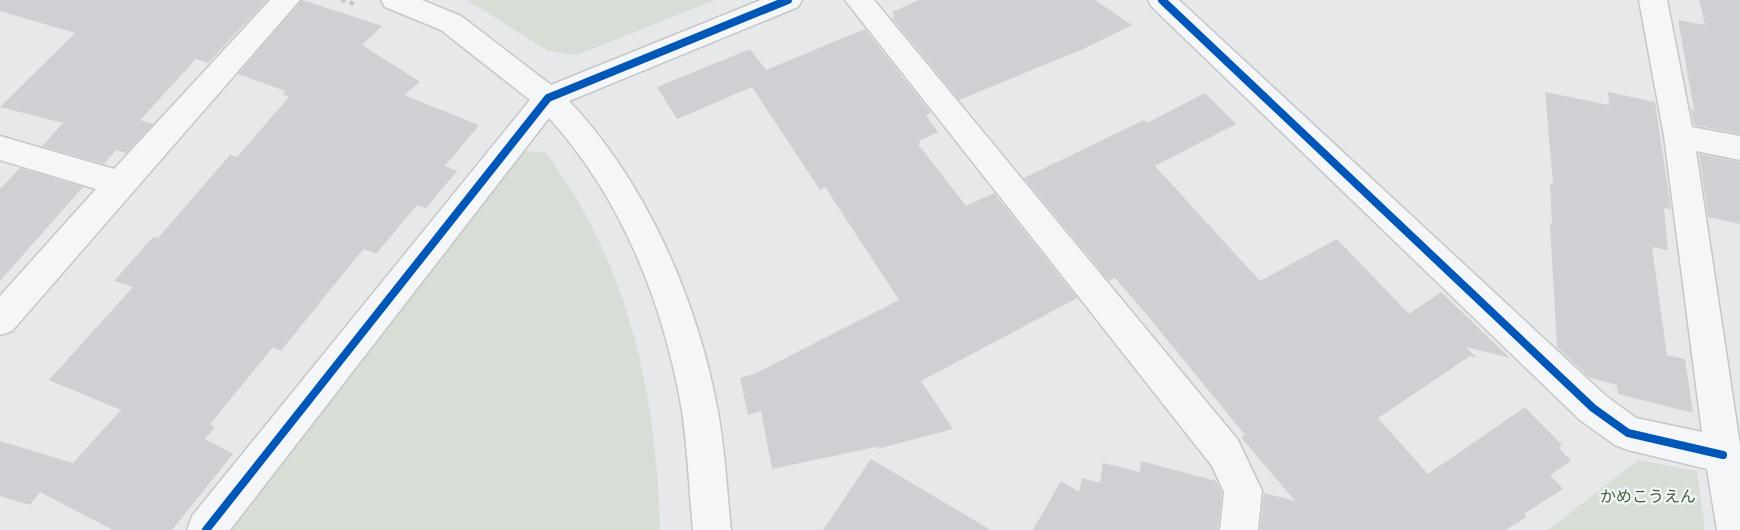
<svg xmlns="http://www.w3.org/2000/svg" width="1740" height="530" font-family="Manrope,'Noto Sans JP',sans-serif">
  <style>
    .green { fill: #d6ded6 }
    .building { fill: #ced0d3 }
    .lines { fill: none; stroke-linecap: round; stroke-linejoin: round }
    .minor-casing { stroke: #c4c6c8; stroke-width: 3 }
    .path { stroke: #c5c6ca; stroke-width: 4; stroke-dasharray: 4.5 4.5; stroke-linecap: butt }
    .minor { fill: #f5f6f7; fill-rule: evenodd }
    .cycleway-casing { stroke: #f4f6f9; stroke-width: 11 }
    .cycleway { stroke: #0057b8; stroke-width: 8 }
    .labels { text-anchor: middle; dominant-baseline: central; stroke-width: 4.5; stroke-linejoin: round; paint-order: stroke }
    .park-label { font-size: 16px; fill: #3f6138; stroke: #f4f6f9 }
  </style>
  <rect width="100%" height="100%" fill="#e6e8ea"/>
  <!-- green -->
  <path class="green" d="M 467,0 L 715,0 L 577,55 L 548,51 Z
    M 524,151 L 545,152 C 628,261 657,395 660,530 L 231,530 Z
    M 1638,460 L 1697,471 L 1705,530 L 1548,530 Z"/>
  <!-- building -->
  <path class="building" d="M 0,0 L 267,0 L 208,63 L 196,59 L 140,120 L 153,124 L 126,153 L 116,150 L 104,164 L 42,146 L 63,123 L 0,107 L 75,33 L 0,11 Z
    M 302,0 L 382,26 L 362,45 L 420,82 L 404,95 L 479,125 L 445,166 L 457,171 L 426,208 L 417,205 L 376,254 L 364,249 L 359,254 L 281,351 L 273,347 L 210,424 L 215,427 L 205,439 L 233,454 L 172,530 L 113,530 L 40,492 L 30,505 L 0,496 L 0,441 L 73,463 L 121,410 L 49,380 L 133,287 L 114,281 L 153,237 L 158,238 L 230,155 L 237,157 L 289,97 L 282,94 L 285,91 L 238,74 Z
    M 919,0 L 1095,0 L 1132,25 L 1083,49 L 959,100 L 892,18 L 895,16 L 892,12 Z
    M 1699,0 L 1740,0 L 1740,134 L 1694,125 L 1691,109 L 1694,110 L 1678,20 L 1705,25 Z
    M 865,29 L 931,113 L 926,115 L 938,132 L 919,141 L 921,143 L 918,144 L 966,206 L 994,193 L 1077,298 L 921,381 L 953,429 L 877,449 L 880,446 L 772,469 L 761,411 L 748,415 L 740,378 L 754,374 L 899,300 L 825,187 L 820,190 L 752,87 L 677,119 L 657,87 L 750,49 L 766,70 Z
    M 1545,92 L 1609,105 L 1608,92 L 1655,102 L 1671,209 L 1664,208 L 1668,250 L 1652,247 L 1667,355 L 1685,359 L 1693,413 L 1618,394 L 1617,385 L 1590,378 L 1557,347 L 1550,224 L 1552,224 L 1550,184 L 1553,184 Z
    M 1205,93 L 1236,124 L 1155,166 L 1260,281 L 1337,239 L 1409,314 L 1441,292 L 1510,358 L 1466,347 L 1477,358 L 1470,356 L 1378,418 L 1428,474 L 1525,407 L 1562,445 L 1559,448 L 1571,461 L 1550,475 L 1563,489 L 1524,514 L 1527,517 L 1505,530 L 1260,530 L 1264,493 L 1295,501 L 1241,437 L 1245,435 L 1147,315 L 1115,278 L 1109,281 L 1024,178 L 1144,120 L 1147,123 Z
    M 1699,154 L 1740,162 L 1740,224 L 1708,217 Z
    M 20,168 L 83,187 L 0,281 L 0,189 Z
    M 871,459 L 991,530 L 823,530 Z
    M 1141,461 L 1216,481 L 1222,492 L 1218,530 L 1033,530 L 1061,481 L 1079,492 L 1082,478 L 1100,483 L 1103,463 L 1140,472 Z"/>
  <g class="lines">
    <defs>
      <path id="minor" d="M 270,0 L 300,0 L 12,331 L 0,335 L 0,296 L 96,189 L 0,160 L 0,136 L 114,169 Z
        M 381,0 L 422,0 L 461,16 L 551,85 L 761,0 L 802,0 L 798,7 L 569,101 C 647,183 698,302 718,412 C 725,450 727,491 731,530 L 693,530 C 689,491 688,450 682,411 C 664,305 622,198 549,118 L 230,530 L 187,530 L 192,516 L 530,100 L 441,30 L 385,7 Z
        M 845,0 L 874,0 L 1238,440 L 1262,491 L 1258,530 L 1220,530 L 1224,492 L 1212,466 Z
        M 1148,0 L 1179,0 L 1606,396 L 1636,418 L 1702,432 L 1664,136 L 1639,0 L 1667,0 L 1692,127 L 1740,136 L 1740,160 L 1696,151 L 1740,445 L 1740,530 L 1717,530 L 1707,469 L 1628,450 L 1615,445 L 1580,420 L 1152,7 Z"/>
    </defs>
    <!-- minor casing -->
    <use href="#minor" class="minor-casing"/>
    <!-- path -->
    <path class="path" d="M 341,0 L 358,5"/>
    <!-- minor -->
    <use href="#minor" class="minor"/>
    <defs>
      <path id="cycleway" d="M 1162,0 L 1593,408 L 1628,433 L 1723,455
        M 206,530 L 548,98 L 788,0"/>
    </defs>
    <!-- cycleway casing -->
    <use href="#cycleway" class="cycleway-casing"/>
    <!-- cycleway -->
    <use href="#cycleway" class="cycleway"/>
  </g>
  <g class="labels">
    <!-- park labels -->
    <g class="park-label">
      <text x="1648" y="496">かめこうえん</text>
    </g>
  </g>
</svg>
